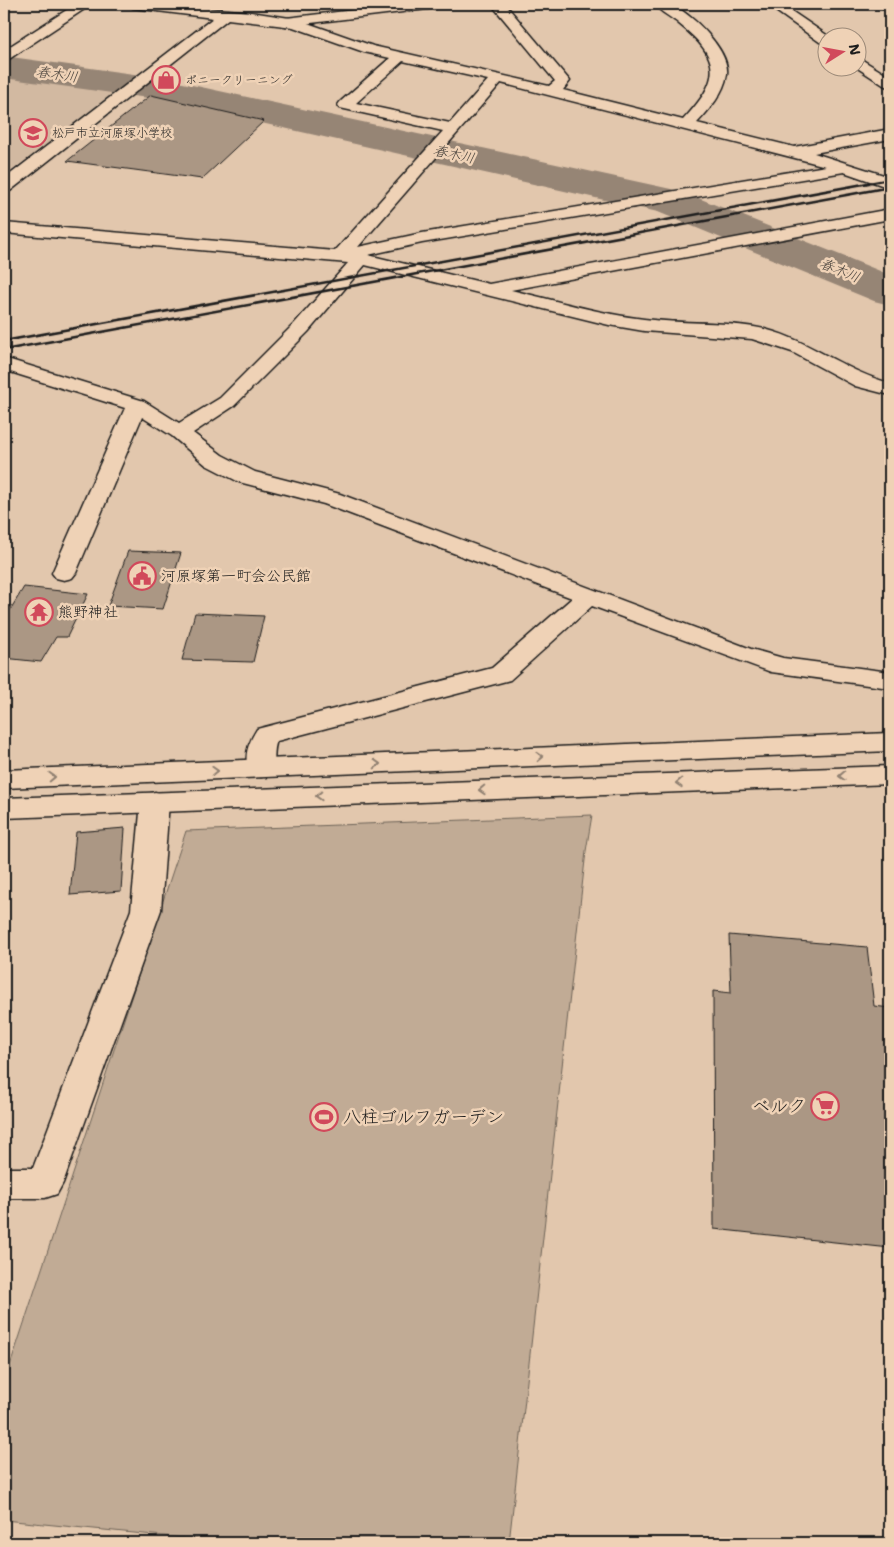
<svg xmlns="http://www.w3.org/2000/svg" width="894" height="1547" font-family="'Shantell Sans','Klee One',sans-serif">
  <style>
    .built { fill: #d2b9a1 }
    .green { fill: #c1ab95; stroke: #6e6458 }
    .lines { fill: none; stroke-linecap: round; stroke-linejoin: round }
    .river { fill: #968575; fill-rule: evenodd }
    .building { fill: #ab9784; stroke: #1c1c1c }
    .street-casing { stroke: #1c1c1c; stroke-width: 3 }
    .secondary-casing { stroke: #1c1c1c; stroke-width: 3 }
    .street { fill: #efd2b6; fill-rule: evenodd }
    .secondary { fill: #efd2b6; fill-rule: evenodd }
    .rail-far1 { stroke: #1c1c1c; stroke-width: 2 }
    .rail { stroke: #1c1c1c; stroke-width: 2.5 }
    .oneway { stroke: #908071 }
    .labels { text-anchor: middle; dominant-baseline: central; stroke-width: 5; stroke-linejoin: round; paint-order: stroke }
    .far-poi-label { font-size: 12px; fill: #1c1c1c; stroke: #efd2b6; text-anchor: start }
    .far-water-label { font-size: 14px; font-style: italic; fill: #47413b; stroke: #efd2b6 }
    .poi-label { font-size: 15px; fill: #1c1c1c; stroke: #efd2b6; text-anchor: start }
    .near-poi-label { font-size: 18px; fill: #1c1c1c; stroke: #efd2b6; text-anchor: end }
  </style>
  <rect width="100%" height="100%" fill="#e2c7ad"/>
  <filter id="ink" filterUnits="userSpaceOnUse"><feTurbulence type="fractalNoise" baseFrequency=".02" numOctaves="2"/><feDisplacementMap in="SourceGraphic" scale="10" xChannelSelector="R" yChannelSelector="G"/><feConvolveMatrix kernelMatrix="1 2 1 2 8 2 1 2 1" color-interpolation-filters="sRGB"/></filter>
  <g filter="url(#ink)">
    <!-- built -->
    <path class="built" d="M 4,73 L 120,90 L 4,176 Z"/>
    <!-- green -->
    <path class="green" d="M 592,815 L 586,851 L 509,1543 L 234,1543 L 4,1520 L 4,1384 L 186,831 Z"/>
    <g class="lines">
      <!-- river -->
      <path class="river" d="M 4,56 L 155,77 L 671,189 L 686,193 L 890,275 L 890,305 L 874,301 L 658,212 L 155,99 L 4,78 Z"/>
    </g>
    <!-- building -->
    <path class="building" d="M 151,95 L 264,121 L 202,179 L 67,161 Z
      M 128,551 L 181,553 L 163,609 L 108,606 Z
      M 24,587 L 88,594 L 67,637 L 56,637 L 41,662 L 4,658 L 4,620 Z
      M 195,613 L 264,616 L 253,662 L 182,660 Z
      M 125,828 L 121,891 L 70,895 L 76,832 Z
      M 729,935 L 867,947 L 874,1006 L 890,1008 L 890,1248 L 714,1229 L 713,991 L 731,993 Z"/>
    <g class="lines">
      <defs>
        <path id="street" d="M 76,4 L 92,4 L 9,59 L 4,60 L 4,50 Z
          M 127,4 L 160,4 L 251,12 L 296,19 L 373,46 L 549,86 L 555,81 L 491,4 L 505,4 L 570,81 L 563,90 L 683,120 C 721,79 723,59 678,23 C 671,17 660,12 654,4 C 659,4 666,3 670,4 C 690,12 730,50 727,74 C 724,93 710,109 697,123 L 794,147 L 890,129 L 890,139 L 814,153 L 890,177 L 890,188 L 844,172 L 422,243 L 368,255 L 489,284 L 890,209 L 890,219 L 511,290 C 555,300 599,314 644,319 C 681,324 718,321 754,327 C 804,335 842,371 890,383 L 890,395 L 855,386 L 792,352 L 752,339 L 644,331 L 609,325 L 365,265 L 308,332 L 234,406 L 193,433 L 222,455 L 255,472 L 340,494 L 751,649 L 783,658 L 890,672 L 890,688 L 771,672 L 592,606 L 510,680 L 277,741 C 272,752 277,764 271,774 L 261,777 L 251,774 C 242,759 248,743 257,729 L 492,668 L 572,598 L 324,504 L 239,482 L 206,465 L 172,436 L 142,417 L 76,573 L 72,578 L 64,580 L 56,578 L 52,573 L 125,408 L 4,370 L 4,358 L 144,401 L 179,423 L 220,398 L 294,324 L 348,263 L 4,233 L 4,223 L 335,251 L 443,131 L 340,108 L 338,105 L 340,102 L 390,58 L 364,52 L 293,27 L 228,19 L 10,191 L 4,192 L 4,179 L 213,18 L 133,8 ZM 403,61 L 488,80 L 450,123 L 356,103 ZM 501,83 L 826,166 L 422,233 L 358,247 Z
          M 766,4 L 781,4 L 831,38 L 826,38 L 826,44 L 821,43 Z
          M 876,4 L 890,4 L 890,12 Z
          M 856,56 L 890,77 L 890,87 L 885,86 L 856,67 Z
          M 155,792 L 165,795 L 169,802 L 161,910 L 63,1183 L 57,1194 L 45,1198 L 4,1198 L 4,1168 L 33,1168 L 131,910 L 141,802 L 145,795 Z"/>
        <path id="secondary" d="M 405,4 L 443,4 L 436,8 L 286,26 L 279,22 L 286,18 Z
          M 890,733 L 890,751 L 4,788 L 4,770 Z
          M 890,766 L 890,784 L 4,818 L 4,798 Z"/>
      </defs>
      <!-- street casing -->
      <use href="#street" class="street-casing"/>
      <!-- secondary casing -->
      <use href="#secondary" class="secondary-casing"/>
      <!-- street -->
      <use href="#street" class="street"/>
      <!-- secondary -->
      <use href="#secondary" class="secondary"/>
      <!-- rail-far1 -->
      <path class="rail-far1" d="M 862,184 L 890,179"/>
      <!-- rail -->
      <path class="rail" d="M 4,341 L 869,183
        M 4,350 L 890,187"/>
    </g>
    <!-- one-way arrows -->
    <defs><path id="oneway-chevron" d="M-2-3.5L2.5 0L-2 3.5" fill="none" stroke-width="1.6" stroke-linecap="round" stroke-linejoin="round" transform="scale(1.25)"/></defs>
    <g class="oneway">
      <use href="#oneway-chevron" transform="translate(540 757) rotate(-2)"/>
      <use href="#oneway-chevron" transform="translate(377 764) rotate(-2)"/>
      <use href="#oneway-chevron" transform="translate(215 771) rotate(-2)"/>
      <use href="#oneway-chevron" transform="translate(842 776) rotate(178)"/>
      <use href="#oneway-chevron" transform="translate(52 777) rotate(-2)"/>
      <use href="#oneway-chevron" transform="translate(679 783) rotate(178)"/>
      <use href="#oneway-chevron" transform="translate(482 790) rotate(178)"/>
      <use href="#oneway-chevron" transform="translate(319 796) rotate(178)"/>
    </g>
  </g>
  <!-- icons -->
  <defs>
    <symbol id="shop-ring" viewBox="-11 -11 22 22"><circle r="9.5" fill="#efd2b6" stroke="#d1495b" stroke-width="1.5"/><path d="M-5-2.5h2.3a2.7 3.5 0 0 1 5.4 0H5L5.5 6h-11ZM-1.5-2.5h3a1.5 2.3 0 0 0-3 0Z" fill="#d1495b"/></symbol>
    <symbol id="school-ring" viewBox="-11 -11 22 22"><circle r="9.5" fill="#efd2b6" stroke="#d1495b" stroke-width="1.5"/><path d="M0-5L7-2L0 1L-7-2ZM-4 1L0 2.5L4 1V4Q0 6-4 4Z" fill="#d1495b"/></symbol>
    <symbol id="civic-ring" viewBox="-11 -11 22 22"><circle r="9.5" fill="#efd2b6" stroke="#d1495b" stroke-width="1.5"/><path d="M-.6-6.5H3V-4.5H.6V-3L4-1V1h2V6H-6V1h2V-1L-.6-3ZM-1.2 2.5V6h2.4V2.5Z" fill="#d1495b"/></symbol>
    <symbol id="temple-ring" viewBox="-11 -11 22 22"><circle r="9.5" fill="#efd2b6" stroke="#d1495b" stroke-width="1.5"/><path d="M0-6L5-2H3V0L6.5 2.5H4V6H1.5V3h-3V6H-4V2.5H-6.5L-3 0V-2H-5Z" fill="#d1495b"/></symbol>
    <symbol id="supermarket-ring" viewBox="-11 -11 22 22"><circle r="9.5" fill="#efd2b6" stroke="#d1495b" stroke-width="1.5"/><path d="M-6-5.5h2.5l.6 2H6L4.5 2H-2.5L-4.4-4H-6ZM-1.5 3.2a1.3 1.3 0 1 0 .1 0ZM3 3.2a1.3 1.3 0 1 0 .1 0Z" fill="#d1495b"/></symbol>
    <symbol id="stadium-ring" viewBox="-11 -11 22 22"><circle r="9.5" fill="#efd2b6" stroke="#d1495b" stroke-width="1.5"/><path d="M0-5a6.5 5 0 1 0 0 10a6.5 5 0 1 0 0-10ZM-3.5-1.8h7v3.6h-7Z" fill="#d1495b"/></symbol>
  </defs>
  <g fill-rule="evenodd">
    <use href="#shop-ring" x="150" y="64" width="32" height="32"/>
    <use href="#school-ring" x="17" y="117" width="32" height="32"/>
    <use href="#civic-ring" x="126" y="560" width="32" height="32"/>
    <use href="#temple-ring" x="23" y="596" width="32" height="32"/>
    <use href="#supermarket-ring" x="809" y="1090" width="32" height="32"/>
    <use href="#stadium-ring" x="308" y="1101" width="32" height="32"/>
  </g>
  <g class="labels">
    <!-- far-poi labels -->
    <g class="far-poi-label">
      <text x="185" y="80">ポニークリーニング</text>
      <text x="52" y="133">松戸市立河原塚小学校</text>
    </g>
    <!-- far-water labels -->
    <g class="far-water-label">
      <text transform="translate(57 74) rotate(8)">春木川</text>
      <text transform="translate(454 154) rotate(12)">春木川</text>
      <text transform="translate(840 270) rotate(22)">春木川</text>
    </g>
    <!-- poi labels -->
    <g class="poi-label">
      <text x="161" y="576">河原塚第一町会公民館</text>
      <text x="58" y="612">熊野神社</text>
    </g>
    <!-- near-poi labels -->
    <g class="near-poi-label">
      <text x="806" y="1106">ベルク</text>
      <text x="343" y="1117" text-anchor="start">八柱ゴルフガーデン</text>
    </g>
  </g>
  <!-- margin -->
  <rect width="894" height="1547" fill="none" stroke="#efd2b6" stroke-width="20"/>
  <rect x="10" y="10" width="874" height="1527" fill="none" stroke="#1c1c1c" stroke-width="2" filter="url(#ink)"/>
  <!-- north arrow -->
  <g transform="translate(842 52) rotate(79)"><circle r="24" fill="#efd2b6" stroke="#9b8978"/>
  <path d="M0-4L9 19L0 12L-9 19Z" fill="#d1495b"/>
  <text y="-8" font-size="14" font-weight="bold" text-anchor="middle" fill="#1c1c1c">N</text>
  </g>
</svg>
